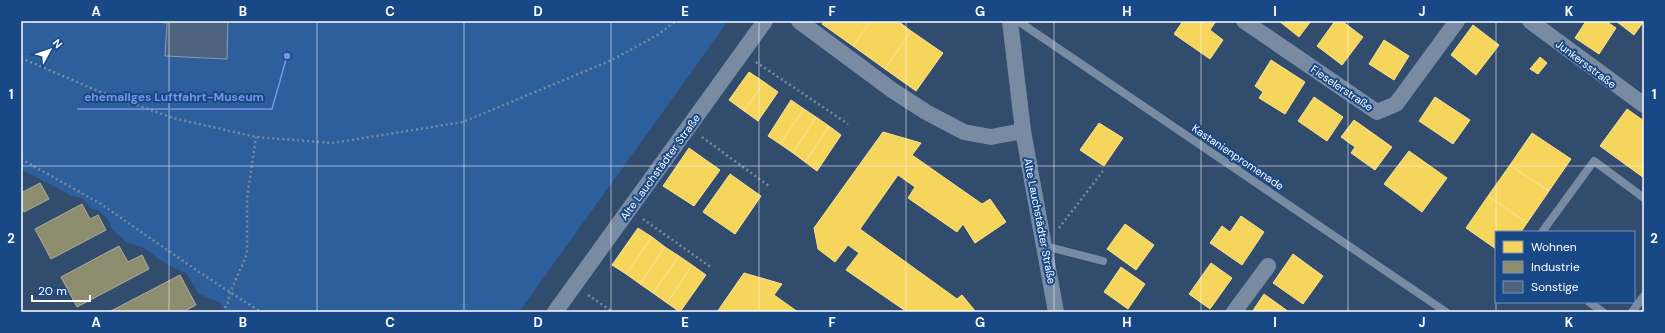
<svg xmlns="http://www.w3.org/2000/svg" width="1665" height="333" font-family="'DM Sans',sans-serif">
  <style>
    .green { fill: #2d5f9d }
    .homes { fill: #f6d55c; stroke: #f9e28d }
    .industry { fill: #8c8c6e; stroke: #aeae9a }
    .building { fill: #4e637e; stroke: #8c9cb1 }
    .lines { fill: none; stroke-linecap: round; stroke-linejoin: round }
    .path { stroke: #788ba3; stroke-width: 2.5; stroke-dasharray: 2 3; stroke-linecap: butt }
    .service { stroke: #788ba3; stroke-width: 8 }
    .minor { stroke: #788ba3; stroke-width: 16 }
    .grid { fill: none; stroke: #fff; stroke-width: 1; stroke-opacity: 0.55 }
    .labels { text-anchor: middle; dominant-baseline: central; stroke-width: 4; stroke-linejoin: round; paint-order: stroke }
    .street-label { font-size: 11px; fill: #fff; stroke: #194886 }
    .leader { fill: none; stroke: #7795e8; stroke-width: 1.5 }
    .callout-dot { fill: #7795e8; stroke: #194886; stroke-width: 1.5 }
    .callout-label { font-size: 12px; text-anchor: middle; font-weight: bold; fill: #7795e8; stroke: #194886; stroke-width: 4; stroke-linejoin: round; paint-order: stroke }
    .neatline { fill: none; stroke: #fff; stroke-width: 1.5 }
    .grid-label { font-size: 13px; text-anchor: middle; font-weight: bold; fill: #fff }
  </style>
  <rect width="100%" height="100%" fill="#324c6e"/>
  <!-- green -->
  <path class="green" d="M 21,21 L 728,21 L 519,312 L 225,312 L 220,303 L 199,294 L 186,273 L 168,265 L 142,247 L 127,243 L 112,229 L 107,218 L 98,210 L 92,209 L 83,199 L 70,195 L 21,169 Z"/>
  <!-- homes -->
  <path class="homes" d="M 824,21 L 871,21 L 853,46 L 822,24 Z
    M 871,21 L 898,21 L 911,31 L 885,69 L 853,46 Z
    M 1183,21 L 1216,21 L 1210,30 L 1223,40 L 1210,59 L 1174,34 Z
    M 1279,21 L 1311,21 L 1299,37 Z
    M 1335,21 L 1342,21 L 1363,37 L 1342,65 L 1317,46 Z
    M 1586,21 L 1606,21 L 1616,28 L 1599,54 L 1575,38 Z
    M 1616,21 L 1644,21 L 1634,35 Z
    M 1473,25 L 1499,45 L 1476,75 L 1451,55 Z
    M 911,31 L 943,53 L 916,91 L 885,69 Z
    M 1384,40 L 1409,56 L 1394,80 L 1369,64 Z
    M 1540,57 L 1547,63 L 1538,74 L 1530,69 Z
    M 1271,60 L 1305,82 L 1285,114 L 1259,98 L 1263,92 L 1255,86 Z
    M 749,72 L 764,82 L 744,111 L 729,100 Z
    M 764,82 L 778,92 L 758,121 L 744,111 Z
    M 1314,97 L 1343,117 L 1327,141 L 1298,121 Z
    M 1435,97 L 1470,120 L 1453,144 L 1419,121 Z
    M 791,100 L 804,109 L 780,144 L 768,136 Z
    M 804,109 L 816,117 L 793,153 L 780,144 Z
    M 1627,109 L 1644,121 L 1644,178 L 1600,146 Z
    M 816,117 L 829,126 L 805,162 L 793,153 Z
    M 1354,120 L 1392,147 L 1375,170 L 1351,153 L 1355,147 L 1341,137 Z
    M 1099,123 L 1123,138 L 1104,166 L 1080,150 Z
    M 829,126 L 841,135 L 817,171 L 805,162 Z
    M 883,132 L 921,143 L 912,155 L 982,204 L 990,199 L 1006,222 L 975,243 L 963,224 L 957,232 L 908,198 L 915,187 L 898,175 L 860,229 L 957,299 L 962,295 L 976,312 L 907,312 L 846,270 L 859,253 L 848,245 L 835,262 L 818,249 L 814,228 Z
    M 1532,133 L 1571,159 L 1549,191 L 1510,165 Z
    M 689,148 L 720,170 L 694,206 L 663,186 Z
    M 1409,151 L 1447,178 L 1422,212 L 1384,184 Z
    M 1510,165 L 1549,191 L 1527,223 L 1488,196 Z
    M 730,174 L 761,196 L 735,234 L 703,212 Z
    M 1488,196 L 1527,223 L 1521,232 L 1496,232 L 1496,249 L 1466,228 Z
    M 1241,216 L 1264,232 L 1242,265 L 1210,243 L 1222,226 L 1230,232 Z
    M 1125,224 L 1154,245 L 1136,270 L 1107,249 Z
    M 638,228 L 652,237 L 626,274 L 612,265 Z
    M 652,237 L 665,247 L 640,284 L 626,274 Z
    M 665,247 L 679,256 L 653,293 L 640,284 Z
    M 1293,254 L 1323,276 L 1303,304 L 1273,283 Z
    M 679,256 L 692,265 L 667,303 L 653,293 Z
    M 1211,263 L 1232,278 L 1210,309 L 1189,294 Z
    M 692,265 L 706,275 L 680,312 L 667,303 Z
    M 1121,267 L 1145,284 L 1128,309 L 1104,292 Z
    M 744,273 L 782,284 L 774,295 L 798,312 L 717,312 Z
    M 1264,294 L 1289,312 L 1252,312 Z"/>
  <!-- industry -->
  <path class="industry" d="M 40,183 L 49,199 L 24,212 L 21,205 L 21,193 Z
    M 82,204 L 90,219 L 98,215 L 106,230 L 51,259 L 35,229 Z
    M 119,246 L 128,262 L 142,255 L 149,269 L 77,307 L 61,277 Z
    M 180,275 L 196,305 L 183,312 L 109,312 Z"/>
  <!-- building -->
  <path class="building" d="M 158,21 L 228,21 L 227,59 L 165,56 L 167,23 L 158,22 Z"/>
  <g class="lines">
    <!-- path -->
    <path class="path" d="M 21,58 L 98,91 L 173,118 L 256,137 L 333,143 L 463,122 L 612,60 L 659,34 L 676,21
      M 756,62 L 848,124
      M 702,137 L 769,186
      M 21,159 L 101,204 L 199,272 L 261,312
      M 643,219 L 712,268
      M 1059,228 L 1103,171
      M 588,295 L 613,312
      M 222,312 L 227,305 L 230,293 L 247,254 L 247,198 L 256,137"/>
    <!-- service -->
    <path class="service" d="M 1018,21 L 1446,312
      M 1542,232 L 1594,161 L 1644,198
      M 1045,246 L 1103,261
      M 1589,302 L 1603,312
      M 1632,312 L 1644,296"/>
    <!-- minor -->
    <path class="minor" d="M 799,21 L 892,90 L 926,112 L 964,132 L 991,137 L 1023,131
      M 1010,21 L 1023,131 L 1056,312
      M 1244,21 L 1377,112 L 1396,104 L 1457,21
      M 1530,21 L 1644,105
      M 555,312 L 765,21
      M 1234,312 L 1268,266"/>
  </g>
  <!-- grid -->
  <path class="grid" d="M 169,21 L 169,312M 317,21 L 317,312M 464,21 L 464,312M 611,21 L 611,312M 759,21 L 759,312M 906,21 L 906,312M 1054,21 L 1054,312M 1201,21 L 1201,312M 1348,21 L 1348,312M 1496,21 L 1496,312M 21,166 L 1644,166"/>
  <g class="labels">
    <!-- street labels -->
    <g class="street-label">
      <text transform="translate(1586 64) rotate(37)">Junkersstraße</text>
      <text transform="translate(1342 88) rotate(34)">Fieselerstraße</text>
      <text transform="translate(1238 157) rotate(34)">Kastanienpromenade</text>
      <text transform="translate(660 167) rotate(-54)">Alte Lauchstädter Straße</text>
      <text transform="translate(1040 221) rotate(79)">Alte Lauchstädter Straße</text>
    </g>
  </g>
  <!-- callouts -->
  <path class="leader" d="M287 56L272 109H77"/>
  <circle class="callout-dot" cx="287" cy="56" r="4"/>
  <g class="callout-label">
    <text x="174" y="101">ehemaliges Luftfahrt-Museum</text>
  </g>
  <!-- border -->
  <rect width="1665" height="333" fill="none" stroke="#194886" stroke-width="44"/>
  <!-- legend -->
  <rect x="1495" y="231" width="140" height="72" fill="#194886" stroke="#7591b6"/>
  <rect x="1503" y="241" width="20" height="12" fill="#f6d55c" stroke="#7591b6"/>
  <text x="1531" y="251" font-size="12" fill="#ffffff">Wohnen</text>
  <rect x="1503" y="261" width="20" height="12" fill="#8c8c6e" stroke="#7591b6"/>
  <text x="1531" y="271" font-size="12" fill="#ffffff">Industrie</text>
  <rect x="1503" y="281" width="20" height="12" fill="#4e637e" stroke="#7591b6"/>
  <text x="1531" y="291" font-size="12" fill="#ffffff">Sonstige</text>
  <!-- north arrow -->
  <g transform="translate(50 50) rotate(50)" stroke="#194886" stroke-width="3" paint-order="stroke">
  <path d="M0-3L7 15L0 10L-7 15Z" fill="#ffffff"/>
  <text y="-6" font-size="11" font-weight="bold" text-anchor="middle" fill="#ffffff">N</text>
  </g>
  <!-- scale -->
  <path d="M32 295v6h58v-6" fill="none" stroke="#ffffff" stroke-width="2"/>
  <text x="38" y="295" font-size="12" fill="#ffffff" stroke="#194886" stroke-width="3" paint-order="stroke">20 m</text>
  <rect x="22" y="22" width="1621" height="289" class="neatline"/>
  <g class="grid-label">
    <text x="96" y="16">A</text>
    <text x="243" y="16">B</text>
    <text x="390" y="16">C</text>
    <text x="538" y="16">D</text>
    <text x="685" y="16">E</text>
    <text x="832" y="16">F</text>
    <text x="980" y="16">G</text>
    <text x="1127" y="16">H</text>
    <text x="1275" y="16">I</text>
    <text x="1422" y="16">J</text>
    <text x="1569" y="16">K</text>
    <text x="11" y="99">1</text>
    <text x="1654" y="99">1</text>
    <text x="11" y="243">2</text>
    <text x="1654" y="243">2</text>
    <text x="96" y="327">A</text>
    <text x="243" y="327">B</text>
    <text x="390" y="327">C</text>
    <text x="538" y="327">D</text>
    <text x="685" y="327">E</text>
    <text x="832" y="327">F</text>
    <text x="980" y="327">G</text>
    <text x="1127" y="327">H</text>
    <text x="1275" y="327">I</text>
    <text x="1422" y="327">J</text>
    <text x="1569" y="327">K</text>
  </g>
</svg>
